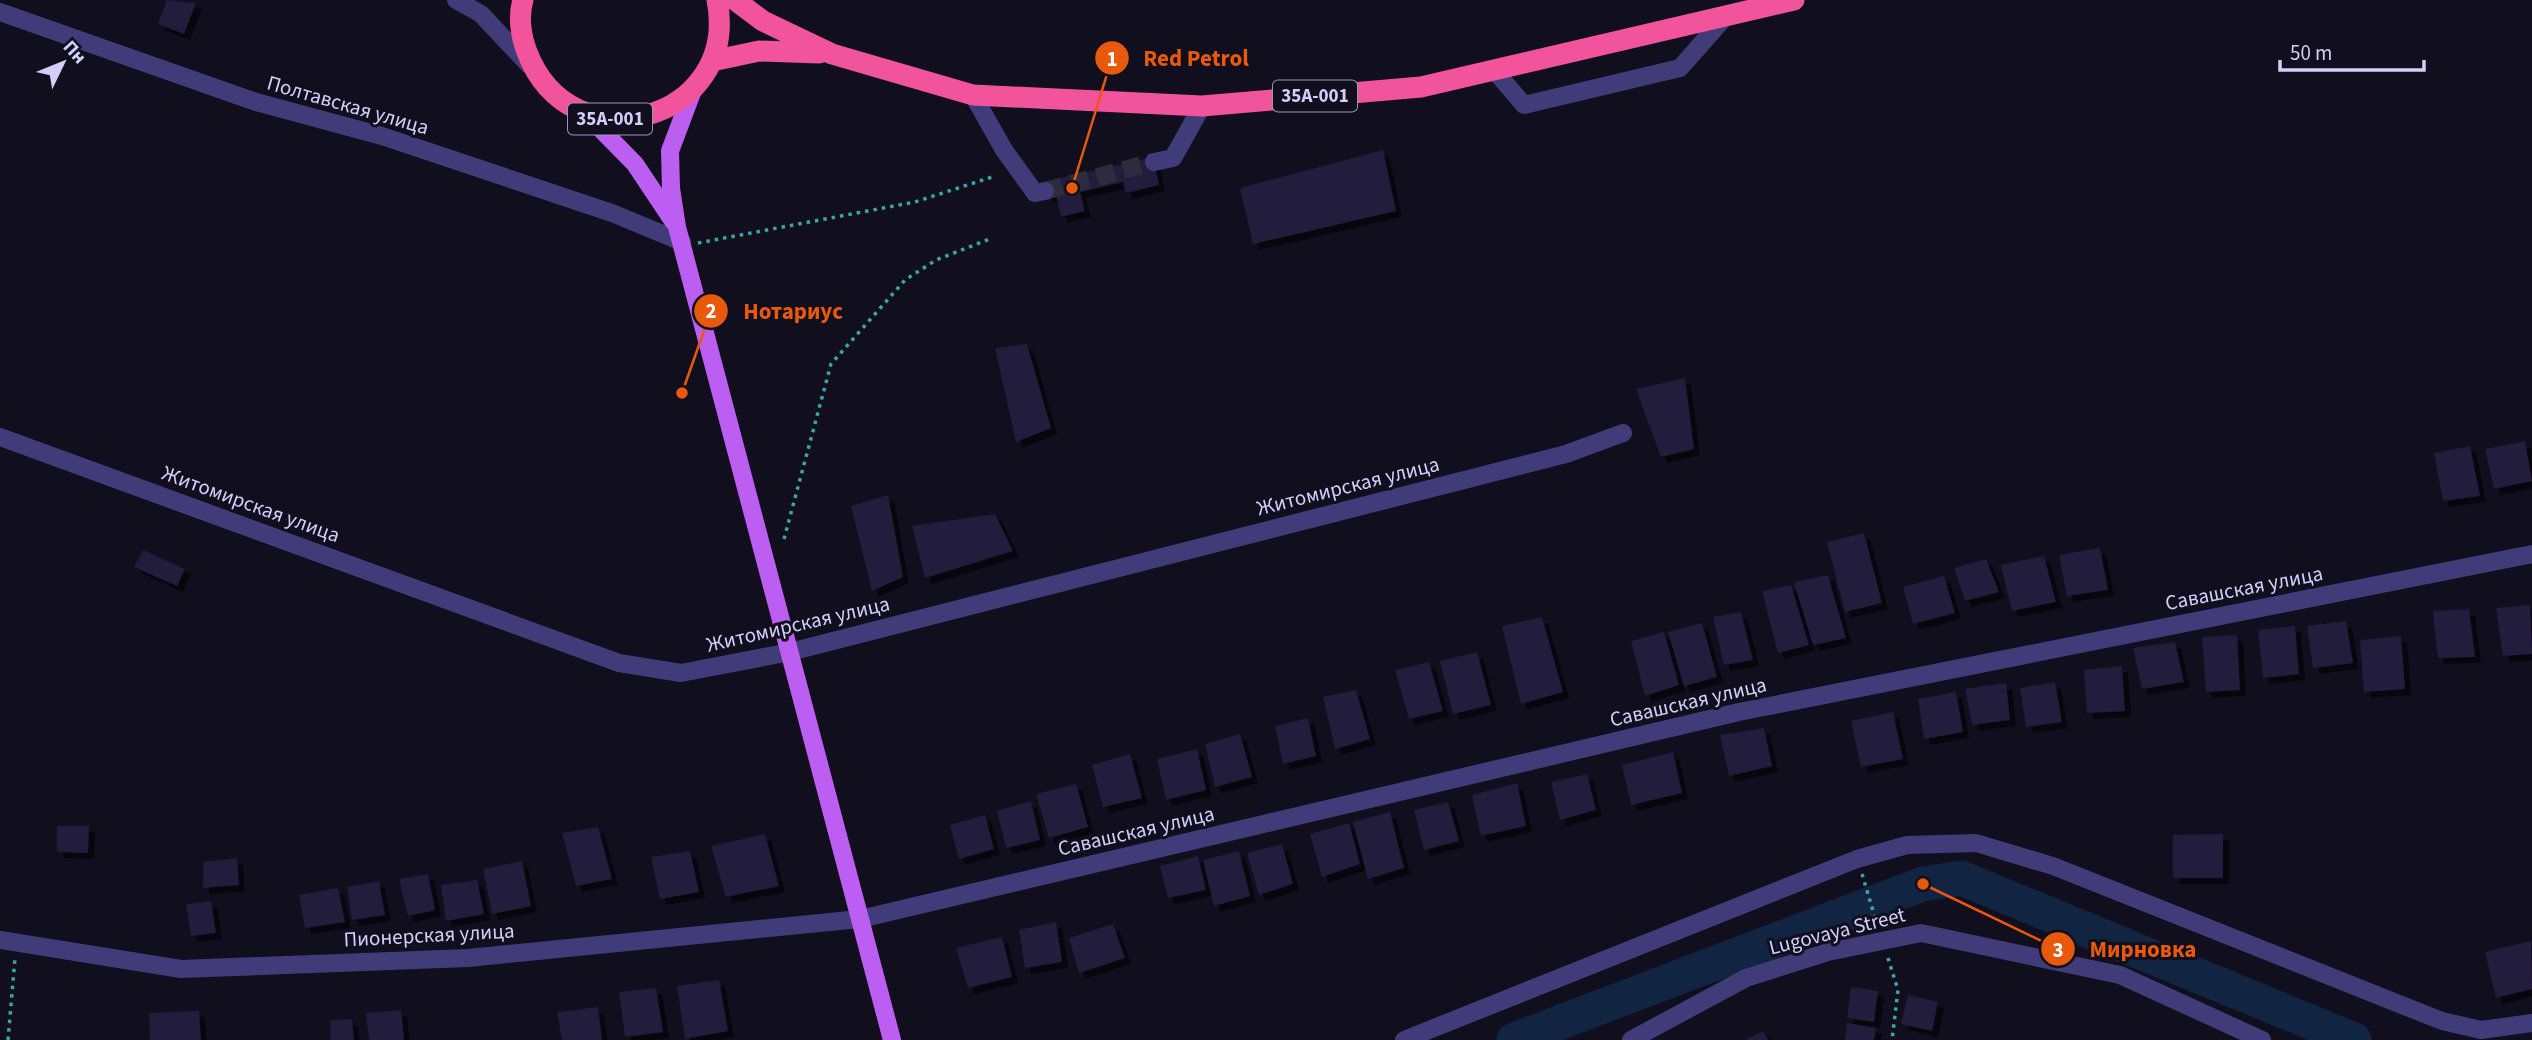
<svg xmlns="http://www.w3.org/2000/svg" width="2532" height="1040" font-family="'Source Sans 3',sans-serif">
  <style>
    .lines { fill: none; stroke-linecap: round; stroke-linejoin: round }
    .river { stroke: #112543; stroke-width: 35 }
    .building { fill: #231b3d; filter: url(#shadow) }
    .minor-tunnel { stroke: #2e2b3f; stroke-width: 18; stroke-dasharray: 18 9; stroke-linecap: butt }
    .path { stroke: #37a7a2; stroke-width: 3.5; stroke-dasharray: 3.5 5; stroke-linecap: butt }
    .minor { stroke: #3f3c79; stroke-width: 18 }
    .major { stroke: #bd5ef3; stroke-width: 18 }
    .highway { stroke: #f2539d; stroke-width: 21 }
    .labels { text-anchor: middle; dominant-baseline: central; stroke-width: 6; stroke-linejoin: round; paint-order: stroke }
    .shield { fill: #110e1e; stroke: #9a94b9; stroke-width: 2 }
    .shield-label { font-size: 19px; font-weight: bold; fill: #d4cefb }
    .street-label { font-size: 21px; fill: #d4cefb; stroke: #110e1e }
    .leader { fill: none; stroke: #e8590c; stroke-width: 2.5 }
    .callout-dot { fill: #e8590c; stroke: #110e1e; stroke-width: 2.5 }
    .mark-label { font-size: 21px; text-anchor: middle; font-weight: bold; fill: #fff }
    .callout-label { font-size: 23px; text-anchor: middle; font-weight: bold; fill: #e8590c; stroke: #110e1e; stroke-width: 6; stroke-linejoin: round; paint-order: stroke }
  </style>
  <defs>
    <filter id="shadow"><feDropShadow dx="6" dy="6" stdDeviation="0" flood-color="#0009"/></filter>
  </defs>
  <rect width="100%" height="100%" fill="#110e1e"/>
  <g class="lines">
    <!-- river -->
    <path class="river" d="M 1514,1040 L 1923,884 L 1961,878 L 2354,1040"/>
  </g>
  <!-- building -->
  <path class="building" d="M 167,0 L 196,3 L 184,34 L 158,24 Z
    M 1383,150 L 1396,211 L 1253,244 L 1240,188 Z
    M 1153,157 L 1159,185 L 1126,193 L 1123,182 L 1080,192 L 1085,211 L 1061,217 L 1056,195 L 1047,197 L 1043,182 Z
    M 1027,344 L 1051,428 L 1016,442 L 995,348 Z
    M 1685,378 L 1694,449 L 1661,457 L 1636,389 Z
    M 2525,441 L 2532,481 L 2494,489 L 2485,449 Z
    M 2470,446 L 2480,496 L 2443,501 L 2434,453 Z
    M 888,495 L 903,577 L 872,591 L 851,506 Z
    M 995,514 L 1013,551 L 925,578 L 912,526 Z
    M 1864,533 L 1882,603 L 1845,612 L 1827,542 Z
    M 2100,548 L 2108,590 L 2067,596 L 2059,555 Z
    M 143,550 L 185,569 L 177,586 L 134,567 Z
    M 2044,556 L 2056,602 L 2012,611 L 2001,565 Z
    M 1986,559 L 1999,592 L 1965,601 L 1954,568 Z
    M 1828,575 L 1846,638 L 1813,645 L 1794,582 Z
    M 1944,576 L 1955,613 L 1913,624 L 1903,587 Z
    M 1791,585 L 1809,645 L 1778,653 L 1762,591 Z
    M 2530,605 L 2532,654 L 2503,656 L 2496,608 Z
    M 2469,609 L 2475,657 L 2438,658 L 2433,611 Z
    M 1741,612 L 1753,660 L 1724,665 L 1713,617 Z
    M 1542,617 L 1563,692 L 1521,704 L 1502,626 Z
    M 2346,621 L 2353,663 L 2313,668 L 2307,626 Z
    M 1702,623 L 1717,677 L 1684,686 L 1668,632 Z
    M 2295,626 L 2299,674 L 2263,678 L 2258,630 Z
    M 1664,632 L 1679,685 L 1645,696 L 1631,641 Z
    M 2237,635 L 2240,690 L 2206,692 L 2202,637 Z
    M 2401,636 L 2405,689 L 2364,692 L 2360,640 Z
    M 2175,642 L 2184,682 L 2142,689 L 2133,648 Z
    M 1477,652 L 1491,705 L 1453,714 L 1440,661 Z
    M 1429,662 L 1443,711 L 1409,719 L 1395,670 Z
    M 2122,666 L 2125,711 L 2087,713 L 2084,670 Z
    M 2055,682 L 2062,722 L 2026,727 L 2020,688 Z
    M 2006,683 L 2010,720 L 1972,725 L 1965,689 Z
    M 1356,690 L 1370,739 L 1335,749 L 1323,697 Z
    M 1956,692 L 1963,732 L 1924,739 L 1918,699 Z
    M 1893,712 L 1903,759 L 1861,767 L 1851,721 Z
    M 1308,718 L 1316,756 L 1283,764 L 1275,726 Z
    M 1764,728 L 1772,766 L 1729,776 L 1720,735 Z
    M 1240,734 L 1252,777 L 1215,787 L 1205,744 Z
    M 1197,749 L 1206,790 L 1166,800 L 1157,759 Z
    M 1673,752 L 1682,793 L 1631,805 L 1622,765 Z
    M 1130,754 L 1142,798 L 1103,807 L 1092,765 Z
    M 1587,774 L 1596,810 L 1560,820 L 1551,782 Z
    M 1517,783 L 1526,826 L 1481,836 L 1472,795 Z
    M 1076,784 L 1088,827 L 1049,838 L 1036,794 Z
    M 1031,801 L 1040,840 L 1006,848 L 997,811 Z
    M 1448,802 L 1459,841 L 1424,850 L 1414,810 Z
    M 1390,812 L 1404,868 L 1368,879 L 1353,822 Z
    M 985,815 L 994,849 L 959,859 L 950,825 Z
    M 1349,823 L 1360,864 L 1322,877 L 1310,834 Z
    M 57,826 L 89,826 L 88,853 L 57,852 Z
    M 598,827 L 612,879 L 576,886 L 562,833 Z
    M 765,834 L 779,886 L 726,897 L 711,846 Z
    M 2223,834 L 2223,878 L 2173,878 L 2173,835 Z
    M 1282,844 L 1293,884 L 1259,895 L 1247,853 Z
    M 690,851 L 699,892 L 660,899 L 651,857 Z
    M 1239,851 L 1250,896 L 1214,906 L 1203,860 Z
    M 1198,856 L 1206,890 L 1168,898 L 1160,866 Z
    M 237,858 L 239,885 L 203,888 L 203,862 Z
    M 522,861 L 531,906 L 492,914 L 483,869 Z
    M 428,874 L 435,910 L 408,916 L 399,879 Z
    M 477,880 L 484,914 L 446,921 L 441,885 Z
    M 379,881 L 385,915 L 352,920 L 347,887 Z
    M 338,888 L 345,922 L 305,928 L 299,895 Z
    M 211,901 L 216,933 L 191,936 L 186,904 Z
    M 1056,922 L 1062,962 L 1025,968 L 1019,930 Z
    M 1113,924 L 1125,958 L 1079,973 L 1069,938 Z
    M 1002,937 L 1012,977 L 968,988 L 956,948 Z
    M 2531,941 L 2532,989 L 2496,998 L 2485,952 Z
    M 719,980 L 728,1031 L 685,1039 L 677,986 Z
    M 1851,987 L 1878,991 L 1874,1022 L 1847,1018 Z
    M 656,988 L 663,1032 L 625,1037 L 619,992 Z
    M 1908,995 L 1938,1002 L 1932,1031 L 1901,1024 Z
    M 598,1007 L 602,1040 L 562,1040 L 557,1012 Z
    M 401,1010 L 404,1040 L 369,1040 L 366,1013 Z
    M 199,1011 L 201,1040 L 150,1040 L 149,1013 Z
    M 352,1019 L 354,1040 L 331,1040 L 330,1020 Z
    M 1847,1023 L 1876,1028 L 1874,1040 L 1845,1040 Z
    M 1763,1031 L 1768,1040 L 1745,1040 Z"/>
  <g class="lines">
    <!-- minor-tunnel -->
    <path class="minor-tunnel" d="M 1045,191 L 1154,162"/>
    <!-- path -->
    <path class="path" d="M 698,243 L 915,202 L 992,177
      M 784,539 L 831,364 L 905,280 L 936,260 L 992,238
      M 1862,874 L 1877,924
      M 1888,958 L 1898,990 L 1892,1040
      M 8,1040 L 15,958"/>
    <!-- minor -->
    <path class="minor" d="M 456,0 L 481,14 L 529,65
      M 0,12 L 256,102 L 382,136 L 612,213 L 682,242
      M 1494,70 L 1524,105 L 1680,68 L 1726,16
      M 973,95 L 1004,150 L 1035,193 L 1045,191
      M 1154,162 L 1173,158 L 1202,106
      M 0,437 L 619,663 L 681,673 L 790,652 L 1566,454 L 1623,433
      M 0,940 L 181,969 L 468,958 L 860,919 L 1739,712 L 2532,554
      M 1404,1040 L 1857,859 L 1907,845 L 1976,843 L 2053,866 L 2442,1021 L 2481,1030 L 2532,1023
      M 1631,1040 L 1746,978 L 1828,952 L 1921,933 L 2120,975 L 2262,1040"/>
    <!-- major -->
    <path class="major" d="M 693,90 L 670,151 L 671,188 L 677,227 L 892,1040
      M 586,114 L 635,164 L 673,221"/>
    <!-- highway -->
    <path class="highway" d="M 523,0 C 518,16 521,37 527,52 C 571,168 741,121 717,0
      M 735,0 L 763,21 L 832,54 L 973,95 L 1202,106 L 1421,87 L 1794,0
      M 712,61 L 759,51 L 819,53"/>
  </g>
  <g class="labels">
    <!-- shield labels -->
    <g class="shield">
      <rect x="1273" y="80.5" width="84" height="31" rx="5"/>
      <rect x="568" y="103.5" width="84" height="31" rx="5"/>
    </g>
    <g class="shield-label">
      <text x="1315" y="96">35А-001</text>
      <text x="610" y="119">35А-001</text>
    </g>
    <!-- street labels -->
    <g class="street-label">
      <text transform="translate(348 105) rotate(16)">Полтавская улица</text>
      <text transform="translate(1348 486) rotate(-14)">Житомирская улица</text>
      <text transform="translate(251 504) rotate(20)">Житомирская улица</text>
      <text transform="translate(2244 588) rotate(-11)">Савашская улица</text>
      <text transform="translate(798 624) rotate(-13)">Житомирская улица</text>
      <text transform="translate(1688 702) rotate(-13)">Савашская улица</text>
      <text transform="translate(1136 831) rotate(-13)">Савашская улица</text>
      <text transform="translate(1837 931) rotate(-14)">Lugovaya Street</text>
      <text transform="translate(429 935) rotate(-3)">Пионерская улица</text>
    </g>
  </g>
  <!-- callouts -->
  <path class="leader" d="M1072 188L1112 58M682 393L711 311M1923 884L2058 949"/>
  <g class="callout-dot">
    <circle cx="1072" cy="188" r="7"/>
    <circle cx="682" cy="393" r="7"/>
    <circle cx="1923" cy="884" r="7"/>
    <circle cx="1112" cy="58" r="18"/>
    <circle cx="711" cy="311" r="18"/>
    <circle cx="2058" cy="949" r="18"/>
  </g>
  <g class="mark-label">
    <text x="1112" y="66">1</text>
    <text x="711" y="318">2</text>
    <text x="2058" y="957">3</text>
  </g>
  <g class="callout-label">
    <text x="1196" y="66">Red Petrol</text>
    <text x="793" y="319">Нотариус</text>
    <text x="2143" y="957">Мирновка</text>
  </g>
  <!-- north arrow -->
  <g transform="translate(63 63) rotate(47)" stroke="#110e1e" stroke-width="5" paint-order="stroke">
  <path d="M0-5L12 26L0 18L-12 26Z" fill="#d4cefb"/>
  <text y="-10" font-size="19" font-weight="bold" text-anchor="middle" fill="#d4cefb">Пн</text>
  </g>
  <!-- scale -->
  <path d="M2280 60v10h144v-10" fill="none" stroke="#d4cefb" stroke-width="3.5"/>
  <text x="2290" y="60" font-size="21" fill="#d4cefb" stroke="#110e1e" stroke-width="5" paint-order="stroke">50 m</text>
</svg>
